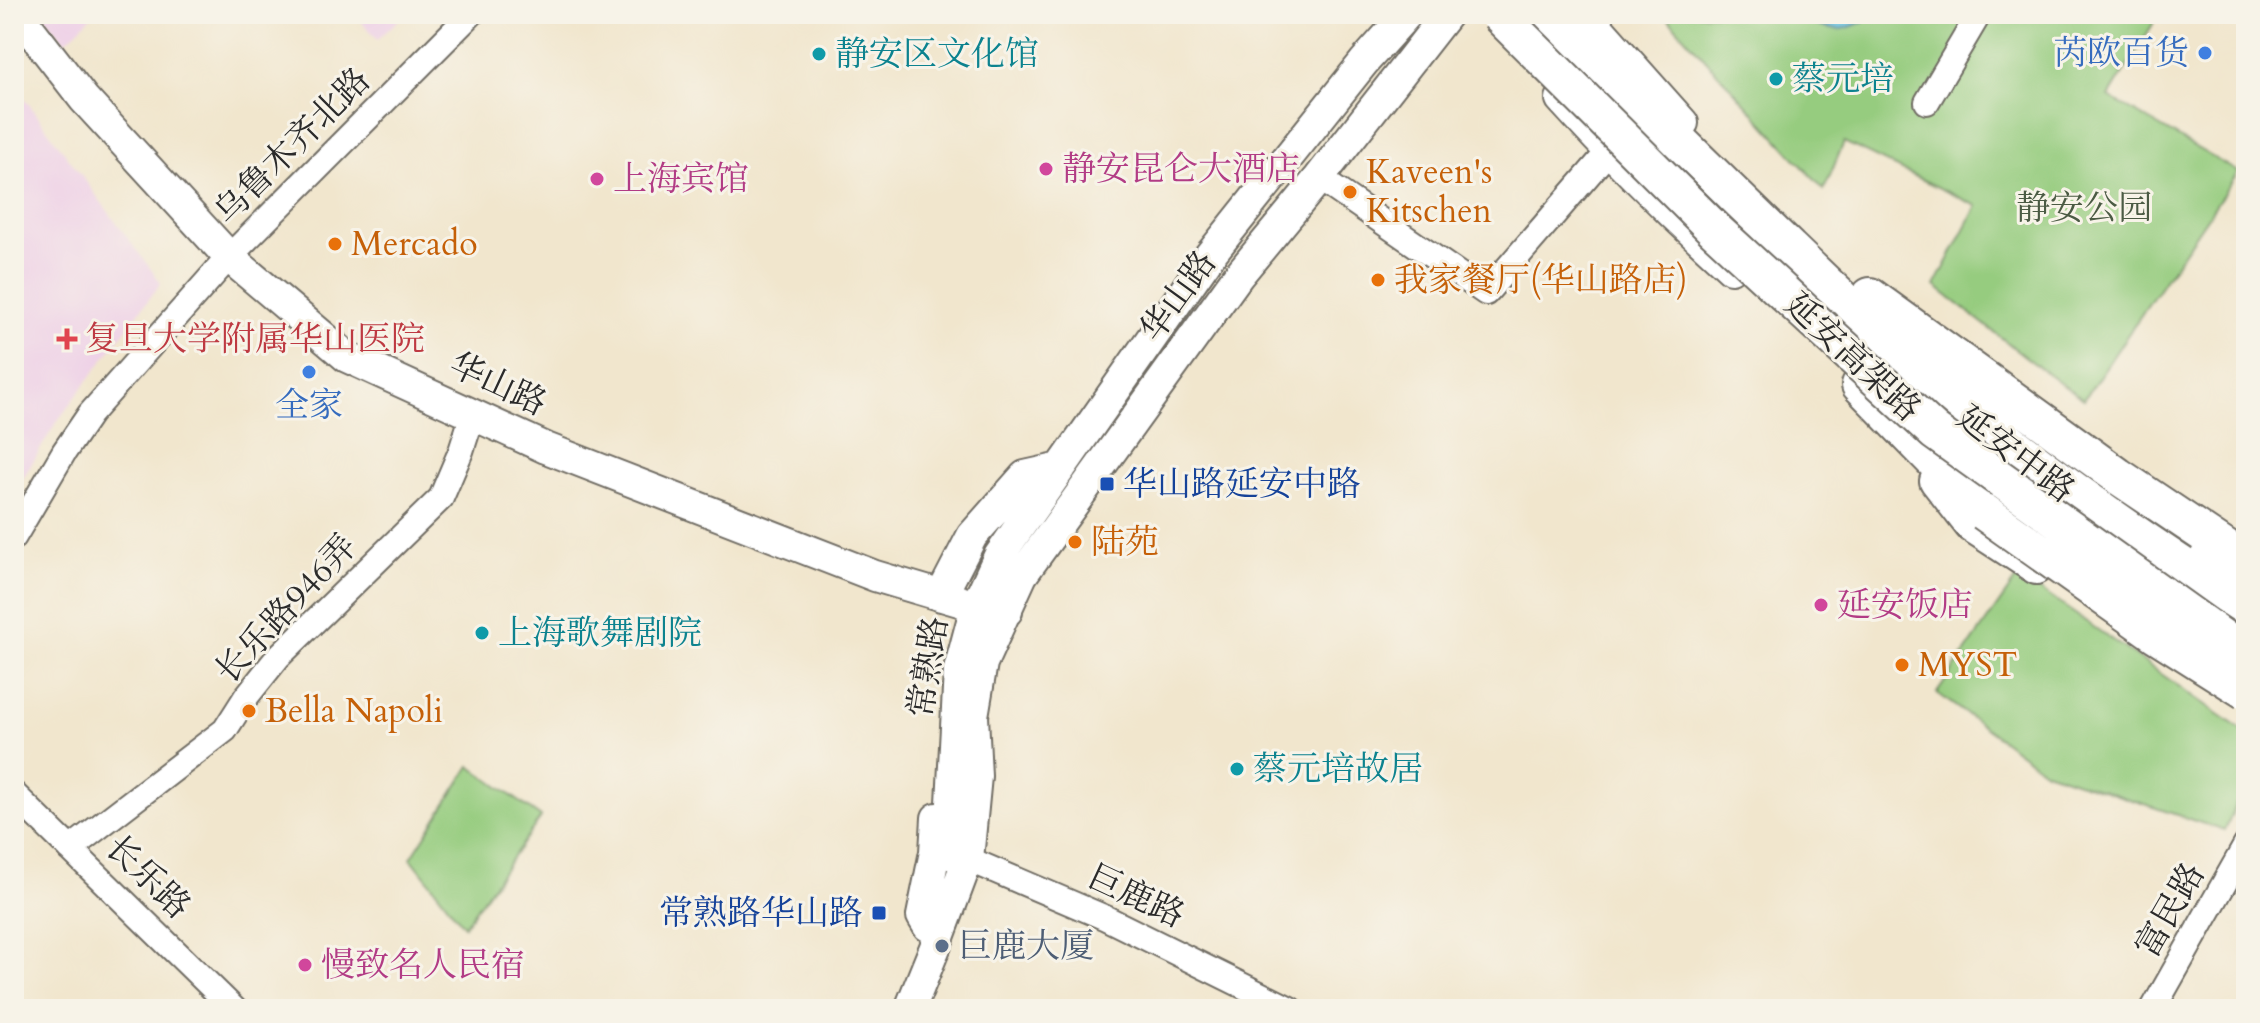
<svg xmlns="http://www.w3.org/2000/svg" width="2260" height="1023" font-family="Cardo,'Noto Serif SC',serif">
  <style>
    .built { fill: #eed0e7 }
    .green { fill: #96cc7f; stroke: #607c55; stroke-width: 2 }
    .water { fill: #61c0df; stroke: #467685; stroke-width: 2 }
    .lines { fill: none; stroke-linecap: round; stroke-linejoin: round }
    .minor-casing { stroke: #706c64; stroke-width: 28 }
    .major-casing { stroke: #706c64; stroke-width: 34 }
    .highway-casing { stroke: #706c64; stroke-width: 40 }
    .minor { stroke: #fff; stroke-width: 24 }
    .major { stroke: #fff; stroke-width: 30 }
    .highway { stroke: #fff; stroke-width: 36 }
    .highway-bridge-casing { stroke: #706c64; stroke-width: 40; stroke-linecap: butt }
    .highway-bridge { stroke: #fff; stroke-width: 36 }
    .shop-dot { fill: #3f7fe0; stroke: #f7f3e8; stroke-width: 3 }
    .culture-dot { fill: #0f9aa8; stroke: #f7f3e8; stroke-width: 3 }
    .hotel-dot { fill: #d1479c; stroke: #f7f3e8; stroke-width: 3 }
    .food-dot { fill: #e8710a; stroke: #f7f3e8; stroke-width: 3 }
    .health-dot { fill: #e0444e; stroke: #f7f3e8; stroke-width: 3 }
    .transit-dot { fill: #1a4fb4; stroke: #f7f3e8; stroke-width: 3 }
    .service-dot { fill: #5c6f8a; stroke: #f7f3e8; stroke-width: 3 }
    .labels { text-anchor: middle; dominant-baseline: central; stroke-width: 6; stroke-linejoin: round; paint-order: stroke }
    .shop-label { font-size: 34px; fill: #366cbe; stroke: #f7f3e8; text-anchor: end }
    .culture-label { font-size: 34px; fill: #0d838f; stroke: #f7f3e8; text-anchor: start }
    .street-label { font-size: 34px; fill: #2b2b2b; stroke: #f7f3e8 }
    .hotel-label { font-size: 34px; fill: #b23c85; stroke: #f7f3e8; text-anchor: start }
    .food-label { font-size: 34px; fill: #c56008; stroke: #f7f3e8; text-anchor: start }
    .park-label { font-size: 34px; fill: #4b5b44; stroke: #f7f3e8 }
    .health-label { font-size: 34px; fill: #be3a42; stroke: #f7f3e8; text-anchor: start }
    .transit-label { font-size: 34px; fill: #164399; stroke: #f7f3e8; text-anchor: start }
    .service-label { font-size: 34px; fill: #4e5e75; stroke: #f7f3e8; text-anchor: start }
  </style>
  <rect width="100%" height="100%" fill="#f7f3e8"/>
  <filter id="ink" filterUnits="userSpaceOnUse"><feTurbulence type="fractalNoise" baseFrequency=".0125" numOctaves="2"/><feDisplacementMap in="SourceGraphic" scale="16" xChannelSelector="R" yChannelSelector="G"/><feConvolveMatrix kernelMatrix="1 2 1 2 8 2 1 2 1" color-interpolation-filters="sRGB"/></filter>
  <filter id="wash" filterUnits="userSpaceOnUse"><feTurbulence type="fractalNoise" baseFrequency=".006" numOctaves="4" result="noise"/><feDisplacementMap in="SourceGraphic" scale="32" xChannelSelector="R" yChannelSelector="G"/><feGaussianBlur stdDeviation="1.8" result="paint"/><feColorMatrix in="noise" values="0 0 0 0 0 0 0 0 0 0 0 0 0 0 0 0 0 1.4 0 .05"/><feComposite in="paint" operator="in"/></filter>
  <g filter="url(#wash)">
    <rect width="100%" height="100%" fill="#f1e6cd"/>
    <!-- built -->
    <path class="built" d="M 43,14 L 94,14 L 65,42 Z
      M 354,14 L 405,14 L 378,39 Z
      M 14,84 L 161,283 L 56,423 L 14,493 Z"/>
    <!-- green -->
    <path class="green" d="M 1664,14 L 2159,14 L 2109,97 L 2238,172 L 2084,399 L 2058,382 L 1935,286 L 1977,206 L 1844,142 L 1824,190 Z
      M 2019,575 L 2246,733 L 2246,780 L 2225,831 L 2045,771 L 1937,693 Z
      M 470,766 L 541,817 L 464,926 L 411,858 Z"/>
    <!-- water -->
    <path class="water" d="M 1804,14 L 1879,14 C 1849,28 1841,36 1808,22 Z"/>
  </g>
  <g filter="url(#ink)">
    <g class="lines">
      <defs>
        <path id="minor" d="M 1927,102 L 1979,14
          M 1319,178 L 1486,293 L 1608,152
          M 14,537 L 64,452 L 90,414 L 229,257 L 471,14
          M 14,794 L 234,1009
          M 70,849 L 225,730 L 246,697 L 278,657 L 441,498 L 461,451 L 473,414
          M 949,857 L 968,859 L 1106,918 L 1290,1009
          M 2153,1009 L 2246,845"/>
        <path id="major" d="M 18,14 L 84,99 L 229,257 L 347,357 L 546,448 L 875,576 L 976,606 L 1007,611
          M 1586,14 L 1683,123
          M 1561,99 C 1615,159 1671,214 1731,268
          M 1935,481 L 1970,526 L 2036,569
          M 2206,555 L 2246,583
          M 941,596 L 972,536 L 1025,476 L 1061,468
          M 950,841 L 959,670 L 976,606 L 999,556 L 1210,255 L 1364,62 L 1407,14
          M 928,926 L 922,916 L 935,852 L 937,818
          M 910,1009 L 936,945 L 968,859 L 976,776 L 973,716 L 982,663 L 1022,575 L 1238,276 L 1319,178 L 1447,14"/>
        <path id="highway" d="M 1551,14 C 1630,93 1709,171 1789,248 C 1844,301 1900,355 1960,403 C 2051,476 2147,544 2246,607
          M 1870,296 L 2118,476 L 2246,562
          M 1860,385 L 1984,512"/>
      </defs>
      <!-- minor casing -->
      <use href="#minor" class="minor-casing"/>
      <!-- major casing -->
      <use href="#major" class="major-casing"/>
      <!-- highway casing -->
      <use href="#highway" class="highway-casing"/>
      <!-- minor -->
      <use href="#minor" class="minor"/>
      <!-- major -->
      <use href="#major" class="major"/>
      <!-- highway -->
      <use href="#highway" class="highway"/>
      <defs>
        <path id="highway-bridge" d="M 1498,14 L 1714,229 L 1935,432 L 2228,642 L 2246,653
          M 1984,512 L 2156,634 L 2246,691"/>
      </defs>
      <!-- highway-bridge casing -->
      <use href="#highway-bridge" class="highway-bridge-casing"/>
      <!-- highway-bridge -->
      <use href="#highway-bridge" class="highway-bridge"/>
    </g>
  </g>
  <!-- markers -->
  <g class="shop-dot">
    <circle cx="2205" cy="53" r="8"/>
    <circle cx="309" cy="372" r="8"/>
  </g>
  <g class="culture-dot">
    <circle cx="819" cy="54" r="8"/>
    <circle cx="1776" cy="79" r="8"/>
    <circle cx="482" cy="633" r="8"/>
    <circle cx="1237" cy="769" r="8"/>
  </g>
  <g class="hotel-dot">
    <circle cx="1046" cy="169" r="8"/>
    <circle cx="597" cy="179" r="8"/>
    <circle cx="1821" cy="605" r="8"/>
    <circle cx="305" cy="965" r="8"/>
  </g>
  <g class="food-dot">
    <circle cx="1350" cy="192" r="8"/>
    <circle cx="335" cy="244" r="8"/>
    <circle cx="1378" cy="280" r="8"/>
    <circle cx="1075" cy="542" r="8"/>
    <circle cx="1902" cy="665" r="8"/>
    <circle cx="249" cy="711" r="8"/>
  </g>
  <path class="health-dot" d="M63 327h8v8h8v8h-8v8h-8v-8h-8v-8h8z"/>
  <g class="transit-dot">
    <rect x="1099" y="476" width="16" height="16" rx="4"/>
    <rect x="871" y="905" width="16" height="16" rx="4"/>
  </g>
  <circle class="service-dot" cx="942" cy="946" r="8"/>
  <g class="labels">
    <!-- shop labels -->
    <g class="shop-label">
      <text x="2189" y="53">芮欧百货</text>
      <text x="309" y="405" text-anchor="middle">全家</text>
    </g>
    <!-- culture labels -->
    <g class="culture-label">
      <text x="835" y="54">静安区文化馆</text>
      <text x="1792" y="79">蔡元培</text>
      <text x="498" y="633">上海歌舞剧院</text>
      <text x="1253" y="769">蔡元培故居</text>
    </g>
    <!-- street labels -->
    <g class="street-label">
      <text transform="translate(292 146) rotate(-45)">乌鲁木齐北路</text>
      <text transform="translate(1178 296) rotate(-54)">华山路</text>
      <text transform="translate(1853 357) rotate(43)">延安高架路</text>
      <text transform="translate(498 384) rotate(25)">华山路</text>
      <text transform="translate(2016 454) rotate(37)">延安中路</text>
      <text transform="translate(286 609) rotate(-47)">长乐路946弄</text>
      <text transform="translate(928 667) rotate(-81)">常熟路</text>
      <text transform="translate(148 877) rotate(44)">长乐路</text>
      <text transform="translate(1136 896) rotate(25)">巨鹿路</text>
      <text transform="translate(2170 910) rotate(-60)">富民路</text>
    </g>
    <!-- hotel labels -->
    <g class="hotel-label">
      <text x="1062" y="169">静安昆仑大酒店</text>
      <text x="613" y="179">上海宾馆</text>
      <text x="1837" y="605">延安饭店</text>
      <text x="321" y="965">慢致名人民宿</text>
    </g>
    <!-- food labels -->
    <g class="food-label">
      <text x="1366" y="172">Kaveen's<tspan x="1366" dy="39">Kitschen</tspan></text>
      <text x="351" y="244">Mercado</text>
      <text x="1394" y="280">我家餐厅(华山路店)</text>
      <text x="1091" y="542">陆苑</text>
      <text x="1918" y="665">MYST</text>
      <text x="265" y="711">Bella Napoli</text>
    </g>
    <!-- park labels -->
    <g class="park-label">
      <text x="2084" y="208">静安公园</text>
    </g>
    <!-- health labels -->
    <g class="health-label">
      <text x="85" y="339">复旦大学附属华山医院</text>
    </g>
    <!-- transit labels -->
    <g class="transit-label">
      <text x="1123" y="484">华山路延安中路</text>
      <text x="863" y="913" text-anchor="end">常熟路华山路</text>
    </g>
    <!-- service labels -->
    <g class="service-label">
      <text x="958" y="946">巨鹿大厦</text>
    </g>
  </g>
  <!-- margin -->
  <rect width="2260" height="1023" fill="none" stroke="#f7f3e8" stroke-width="48"/>
</svg>
